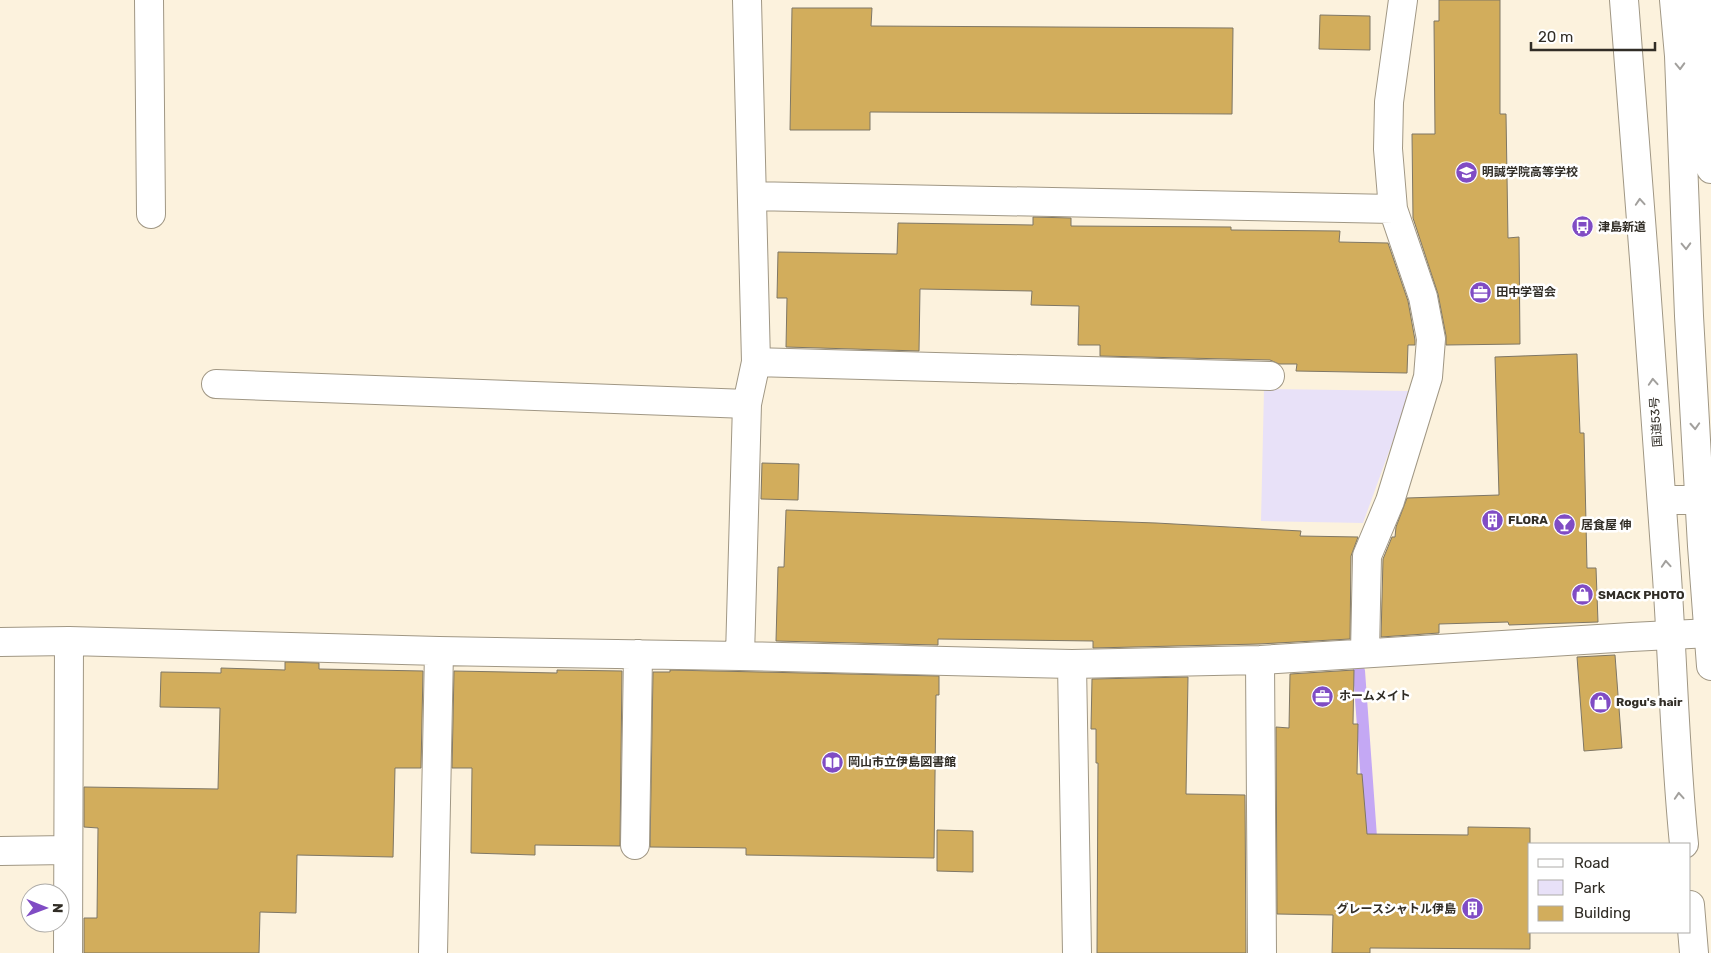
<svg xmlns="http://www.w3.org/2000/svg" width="1711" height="953" font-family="Rubik,'Noto Sans JP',sans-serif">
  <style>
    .green { fill: #e8e1f8 }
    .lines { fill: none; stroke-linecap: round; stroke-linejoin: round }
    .stream { stroke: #c4a8f4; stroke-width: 12 }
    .building { fill: #d2ad5c; stroke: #7f7765 }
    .minor-casing { stroke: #a09784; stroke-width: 30 }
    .highway-casing { stroke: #a09784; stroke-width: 30 }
    .minor { stroke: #fff; stroke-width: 28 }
    .highway { stroke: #fff; stroke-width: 28 }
    .oneway { stroke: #a2a09d }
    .labels { text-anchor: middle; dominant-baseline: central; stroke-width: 5; stroke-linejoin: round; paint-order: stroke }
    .poi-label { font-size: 12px; font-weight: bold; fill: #312d26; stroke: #fff; text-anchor: start }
    .street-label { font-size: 12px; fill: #312d26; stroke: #fff }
  </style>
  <rect width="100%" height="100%" fill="#fcf2dd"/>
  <!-- green -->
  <path class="green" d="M 1264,389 L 1411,391 L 1363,523 L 1261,521 Z"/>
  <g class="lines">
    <!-- stream -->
    <path class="stream" d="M 1359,671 L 1372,851"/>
  </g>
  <!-- building -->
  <path class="building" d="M 1439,0 L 1500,0 L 1500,114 L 1506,114 L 1508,238 L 1519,237 L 1520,344 L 1446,345 L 1446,336 L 1438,294 L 1413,218 L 1412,134 L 1435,134 L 1434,21 L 1439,21 Z
    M 792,8 L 872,8 L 871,26 L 1233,28 L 1232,114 L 870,112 L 870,130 L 790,130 Z
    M 1320,15 L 1370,16 L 1370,50 L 1319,49 Z
    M 1033,217 L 1071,218 L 1071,226 L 1231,227 L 1231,230 L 1340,231 L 1339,242 L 1388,243 L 1408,301 L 1415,340 L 1415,345 L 1408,345 L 1407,373 L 1296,371 L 1297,364 L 1279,364 L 1270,360 L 1100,356 L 1100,345 L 1078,345 L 1079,306 L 1031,305 L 1032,291 L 920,289 L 919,351 L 786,347 L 787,298 L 777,298 L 778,252 L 897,254 L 898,223 L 1033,225 Z
    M 1577,354 L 1580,433 L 1584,433 L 1587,568 L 1596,568 L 1598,622 L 1509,625 L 1508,622 L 1439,624 L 1439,633 L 1381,637 L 1383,559 L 1392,537 L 1395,537 L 1396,527 L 1407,498 L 1499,495 L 1495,357 Z
    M 762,463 L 799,464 L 798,500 L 761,499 Z
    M 786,510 L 1156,523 L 1301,531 L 1300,536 L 1358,537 L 1351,556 L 1350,639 L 1259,644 L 1093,648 L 1093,641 L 938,639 L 938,645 L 776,641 L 778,567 L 784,567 Z
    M 1615,655 L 1622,748 L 1584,751 L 1577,657 Z
    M 285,662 L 319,663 L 319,669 L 423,671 L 421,768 L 395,768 L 393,857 L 297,855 L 296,913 L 260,912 L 259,953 L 84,953 L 84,918 L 97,918 L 98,828 L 84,827 L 84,787 L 218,789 L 220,708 L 160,707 L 161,672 L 221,673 L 221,668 L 285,670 Z
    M 557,670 L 622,671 L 620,846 L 535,845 L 535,855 L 471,853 L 472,768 L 452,768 L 454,671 L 557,673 Z
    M 670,670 L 939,676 L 939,695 L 936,695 L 934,858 L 746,855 L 746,848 L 650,847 L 653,672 L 670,672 Z
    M 1354,670 L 1353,724 L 1358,724 L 1357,774 L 1362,774 L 1367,834 L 1468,835 L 1468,827 L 1530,828 L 1530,949 L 1370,948 L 1370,953 L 1332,953 L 1333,915 L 1277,914 L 1276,727 L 1289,728 L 1290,674 Z
    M 1188,677 L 1186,794 L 1245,795 L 1246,953 L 1097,953 L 1098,763 L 1096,763 L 1096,729 L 1091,729 L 1092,679 Z
    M 937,830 L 973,831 L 973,872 L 937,871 Z"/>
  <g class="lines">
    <defs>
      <path id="minor" d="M 149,0 L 151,214
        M 752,196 L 1393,209
        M 756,362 L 1270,376
        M 216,384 L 747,404
        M 1662,500 L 1711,500
        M 0,642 L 69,641 L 439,651 L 740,656 L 1072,664 L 1260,660 L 1631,637 L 1711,633
        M 1365,652 L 1367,556 L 1390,501 L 1428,377 L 1431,339 L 1423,297 L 1393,209 L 1388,149 L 1389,102 L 1403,0
        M 740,656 L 747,404 L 756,362 L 747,0
        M 1260,660 L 1262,953
        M 1072,664 L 1077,953
        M 635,845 L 638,654
        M 0,851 L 67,850
        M 68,953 L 69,641
        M 433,953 L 439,651"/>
      <path id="highway" d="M 1624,0 C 1639,192 1654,385 1667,577 C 1673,666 1675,755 1684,844
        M 1674,0 L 1679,56 L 1689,316 L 1702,546 L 1711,666
        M 1702,0 L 1711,169
        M 1690,905 L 1694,953"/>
    </defs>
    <!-- minor casing -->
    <use href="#minor" class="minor-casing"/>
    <!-- highway casing -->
    <use href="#highway" class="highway-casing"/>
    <!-- minor -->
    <use href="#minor" class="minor"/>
    <!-- highway -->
    <use href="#highway" class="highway"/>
  </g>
  <!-- one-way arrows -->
  <defs><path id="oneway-chevron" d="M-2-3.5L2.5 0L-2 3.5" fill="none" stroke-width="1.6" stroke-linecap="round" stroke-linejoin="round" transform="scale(1.25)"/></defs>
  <g class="oneway">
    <use href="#oneway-chevron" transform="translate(1680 66) rotate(88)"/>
    <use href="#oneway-chevron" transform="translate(1640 202) rotate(-94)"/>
    <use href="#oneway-chevron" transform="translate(1686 246) rotate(88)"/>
    <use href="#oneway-chevron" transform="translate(1653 382) rotate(-94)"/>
    <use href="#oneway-chevron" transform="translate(1695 426) rotate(87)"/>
    <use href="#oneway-chevron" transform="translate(1666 564) rotate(-94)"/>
    <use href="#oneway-chevron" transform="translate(1679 796) rotate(-94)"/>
  </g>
  <!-- icons -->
  <defs>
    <symbol id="school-disc" viewBox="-11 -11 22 22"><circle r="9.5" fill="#804cc4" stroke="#fff"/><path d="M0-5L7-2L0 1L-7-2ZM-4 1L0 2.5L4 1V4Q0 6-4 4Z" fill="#fff"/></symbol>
    <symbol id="bus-disc" viewBox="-11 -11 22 22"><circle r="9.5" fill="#804cc4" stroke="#fff"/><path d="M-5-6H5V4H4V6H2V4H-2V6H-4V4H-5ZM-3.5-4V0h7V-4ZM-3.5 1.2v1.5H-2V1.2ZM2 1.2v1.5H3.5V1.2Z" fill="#fff"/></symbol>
    <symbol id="office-disc" viewBox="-11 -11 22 22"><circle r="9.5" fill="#804cc4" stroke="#fff"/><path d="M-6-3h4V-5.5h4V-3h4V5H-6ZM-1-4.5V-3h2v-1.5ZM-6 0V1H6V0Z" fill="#fff"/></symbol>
    <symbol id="building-disc" viewBox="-11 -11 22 22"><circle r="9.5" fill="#804cc4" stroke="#fff"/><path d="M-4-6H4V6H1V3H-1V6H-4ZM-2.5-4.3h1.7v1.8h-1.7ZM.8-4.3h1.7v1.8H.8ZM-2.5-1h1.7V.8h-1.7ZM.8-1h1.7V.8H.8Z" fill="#fff"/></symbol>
    <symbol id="bar-disc" viewBox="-11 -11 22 22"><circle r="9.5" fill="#804cc4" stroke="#fff"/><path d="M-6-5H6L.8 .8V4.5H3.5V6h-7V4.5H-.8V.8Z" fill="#fff"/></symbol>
    <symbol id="shop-disc" viewBox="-11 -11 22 22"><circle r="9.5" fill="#804cc4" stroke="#fff"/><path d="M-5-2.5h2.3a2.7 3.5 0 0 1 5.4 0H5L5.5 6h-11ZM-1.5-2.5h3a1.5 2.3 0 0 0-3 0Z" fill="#fff"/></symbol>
    <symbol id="library-disc" viewBox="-11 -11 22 22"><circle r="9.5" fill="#804cc4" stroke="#fff"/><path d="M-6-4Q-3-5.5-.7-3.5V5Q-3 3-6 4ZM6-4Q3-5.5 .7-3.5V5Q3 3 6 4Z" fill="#fff"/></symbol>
  </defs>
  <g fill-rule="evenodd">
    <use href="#school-disc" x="1454" y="160" width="25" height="25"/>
    <use href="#bus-disc" x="1570" y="214" width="25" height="25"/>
    <use href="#office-disc" x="1468" y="280" width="25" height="25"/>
    <use href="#building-disc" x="1480" y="508" width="25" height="25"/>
    <use href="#bar-disc" x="1552" y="512" width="25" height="25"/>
    <use href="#shop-disc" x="1570" y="582" width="25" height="25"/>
    <use href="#office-disc" x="1310" y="684" width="25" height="25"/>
    <use href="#shop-disc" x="1588" y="690" width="25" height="25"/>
    <use href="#library-disc" x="820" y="750" width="25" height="25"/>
    <use href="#building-disc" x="1460" y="896" width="25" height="25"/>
  </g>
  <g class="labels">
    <!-- poi labels -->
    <g class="poi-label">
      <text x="1482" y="172">明誠学院高等学校</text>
      <text x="1598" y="227">津島新道</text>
      <text x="1496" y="292">田中学習会</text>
      <text x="1508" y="520">FLORA</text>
      <text x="1581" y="525">居食屋 伸</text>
      <text x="1598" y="595">SMACK PHOTO</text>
      <text x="1339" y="696">ホームメイト</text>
      <text x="1616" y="702">Rogu's hair</text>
      <text x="848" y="762">岡山市立伊島図書館</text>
      <text x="1456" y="909" text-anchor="end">グレースシャトル伊島</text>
    </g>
    <!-- street labels -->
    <g class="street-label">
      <text transform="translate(1656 422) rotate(-94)">国道53号</text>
    </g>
  </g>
  <!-- legend -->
  <rect x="1528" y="843" width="162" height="90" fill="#ffffff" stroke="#adaba8"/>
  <rect x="1538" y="859" width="25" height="8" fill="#ffffff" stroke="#adaba8"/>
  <text x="1574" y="868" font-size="15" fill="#312d26">Road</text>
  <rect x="1538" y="880" width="25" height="15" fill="#e8e1f8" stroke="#adaba8"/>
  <text x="1574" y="893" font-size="15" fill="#312d26">Park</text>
  <rect x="1538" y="906" width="25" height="15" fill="#d2ad5c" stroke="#adaba8"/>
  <text x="1574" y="918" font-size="15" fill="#312d26">Building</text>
  <!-- north arrow -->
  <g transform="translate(45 908) rotate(91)"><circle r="24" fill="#ffffff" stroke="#adaba8"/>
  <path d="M0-4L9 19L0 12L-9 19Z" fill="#804cc4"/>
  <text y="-8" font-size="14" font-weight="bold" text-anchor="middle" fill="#312d26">N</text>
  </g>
  <!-- scale -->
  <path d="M1531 42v8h124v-8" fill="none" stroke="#312d26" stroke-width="2.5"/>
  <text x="1538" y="42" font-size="15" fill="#312d26" stroke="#ffffff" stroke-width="4" paint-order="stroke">20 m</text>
</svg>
